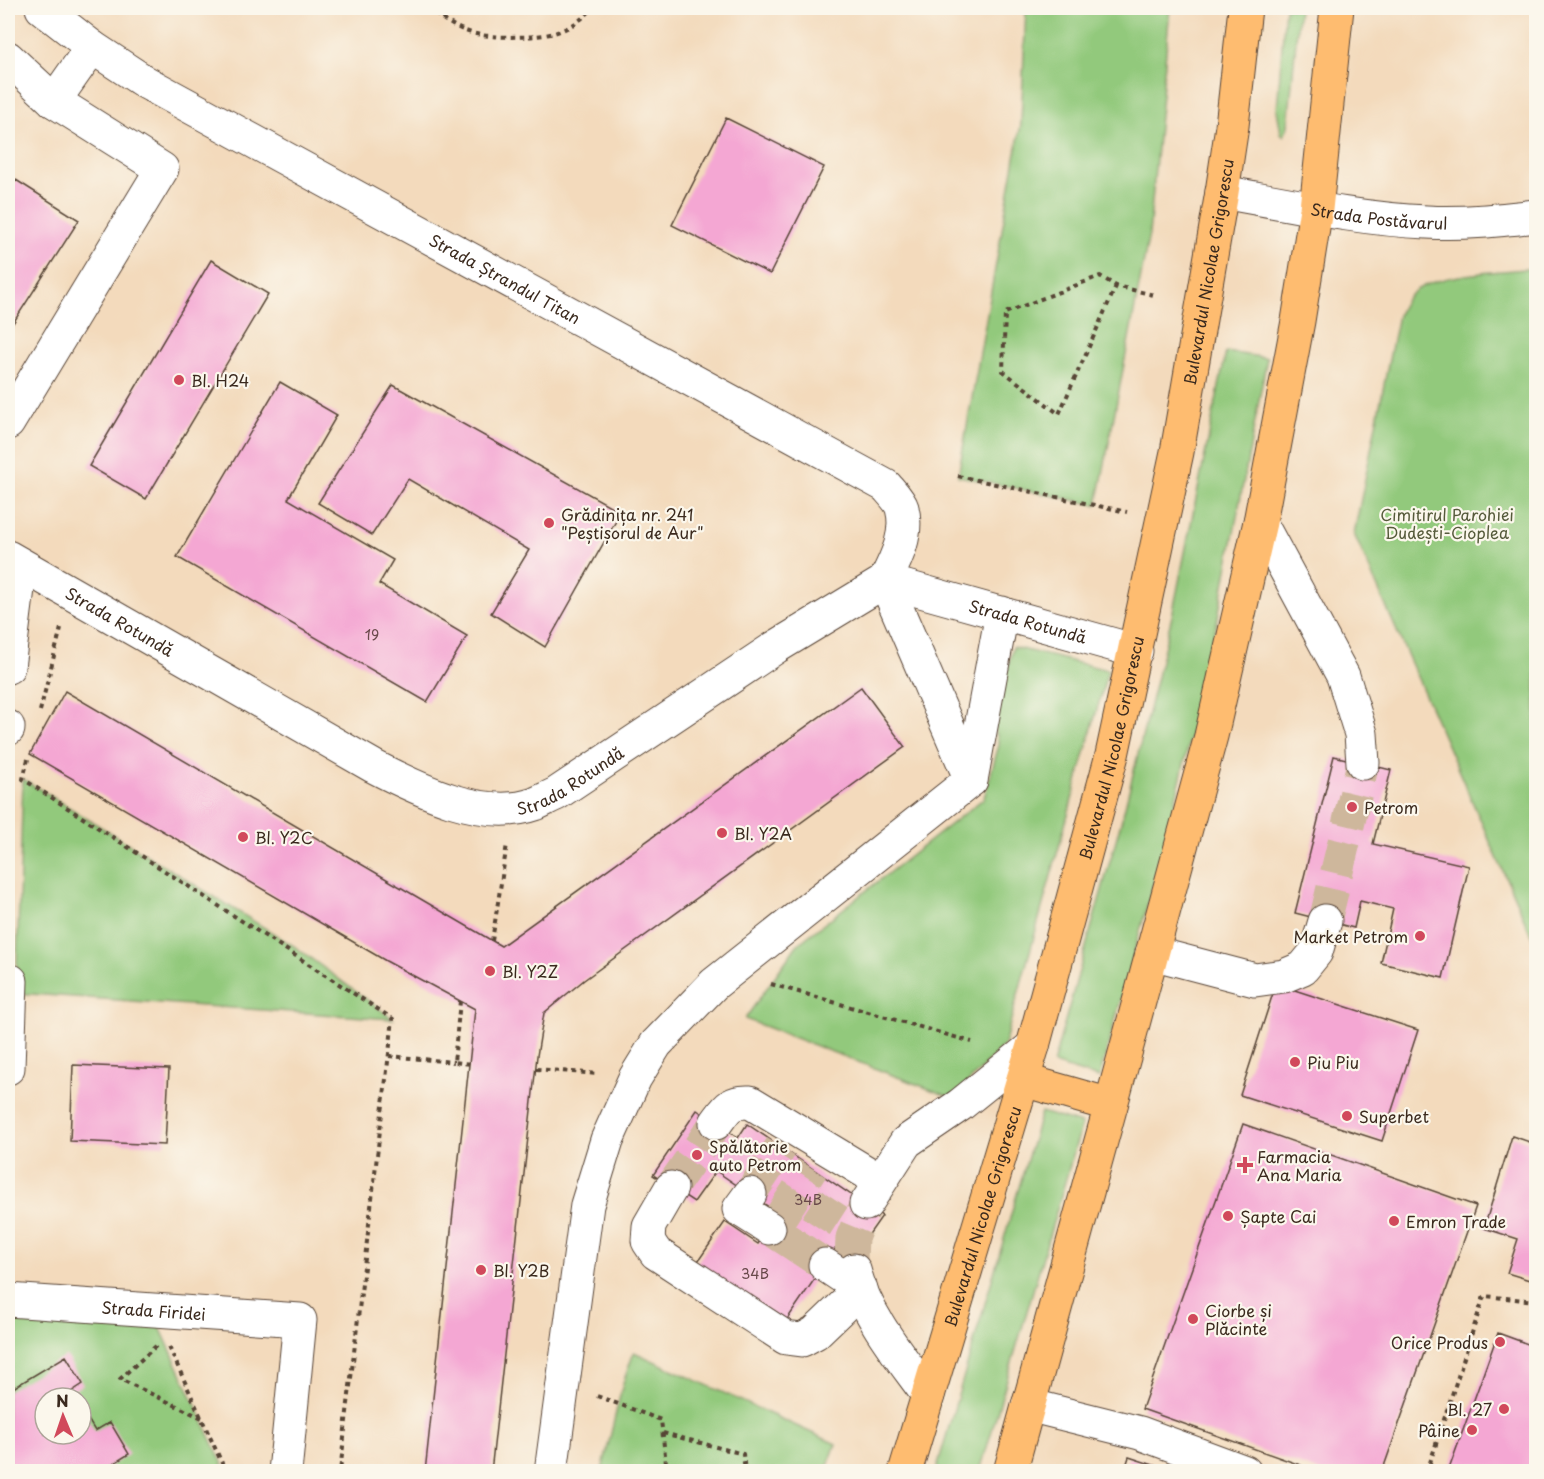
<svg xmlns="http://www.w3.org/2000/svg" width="1544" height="1479" font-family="'Playpen Sans',sans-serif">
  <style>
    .green { fill: #92c97c; stroke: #667a4d; stroke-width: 1.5; fill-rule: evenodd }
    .building { fill: #f4a7d3 }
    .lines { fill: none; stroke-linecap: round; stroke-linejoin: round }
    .minor-tunnel { stroke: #ceb79c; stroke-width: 33; stroke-dasharray: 33 16; stroke-linecap: butt }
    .minor-casing { stroke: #574436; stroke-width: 35 }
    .major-casing { stroke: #574436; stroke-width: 35 }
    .path { stroke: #574436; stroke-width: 4; stroke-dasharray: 4.5 4.5; stroke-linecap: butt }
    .minor { stroke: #fff; stroke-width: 33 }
    .major { stroke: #febc70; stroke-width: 33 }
    .poi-dot { fill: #d1495b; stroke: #fbf7ec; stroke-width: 2 }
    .labels { text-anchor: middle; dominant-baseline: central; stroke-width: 4.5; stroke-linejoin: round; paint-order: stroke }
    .number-label { font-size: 14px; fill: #69494b }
    .street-label { font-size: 16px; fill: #3b2a1e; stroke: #fbf7ec }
    .poi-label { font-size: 16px; fill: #3b2a1e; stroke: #fbf7ec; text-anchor: start }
    .park-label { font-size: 16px; fill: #555a3a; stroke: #fbf7ec }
  </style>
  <rect width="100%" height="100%" fill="#fbf7ec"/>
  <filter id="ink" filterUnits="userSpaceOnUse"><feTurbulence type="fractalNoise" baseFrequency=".0167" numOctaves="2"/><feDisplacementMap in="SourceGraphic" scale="12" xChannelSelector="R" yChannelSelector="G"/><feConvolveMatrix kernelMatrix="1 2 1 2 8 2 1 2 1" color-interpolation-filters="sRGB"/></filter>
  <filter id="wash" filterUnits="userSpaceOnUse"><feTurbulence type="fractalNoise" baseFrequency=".008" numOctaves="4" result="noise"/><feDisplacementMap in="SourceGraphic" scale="24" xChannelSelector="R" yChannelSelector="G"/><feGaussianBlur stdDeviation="1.35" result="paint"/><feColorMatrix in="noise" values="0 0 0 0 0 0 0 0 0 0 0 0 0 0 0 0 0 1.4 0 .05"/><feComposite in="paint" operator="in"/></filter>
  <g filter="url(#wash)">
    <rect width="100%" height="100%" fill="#f3dabc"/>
    <!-- green -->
    <path class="green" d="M 1026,8 L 1170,8 L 1149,234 L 1097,505 L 958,476 L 1021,124 Z
      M 1285,8 L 1299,8 L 1288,126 L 1284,136 L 1281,133 L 1277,110 Z
      M 1536,268 L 1536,946 L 1354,534 L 1398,315 C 1401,308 1404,300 1410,295 C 1434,272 1503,272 1536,268 Z
      M 1226,352 L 1267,358 L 1217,622 L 1170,824 L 1099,1078 L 1053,1064 L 1123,815 L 1172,616 Z
      M 1013,647 L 1108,670 L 1004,1045 L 953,1098 L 745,1019 L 797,945 L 984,798 L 999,745 L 994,724 Z
      M 23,779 L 294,946 L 393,1019 L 16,993 Z
      M 1041,1112 L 1082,1124 L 980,1471 L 936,1471 Z
      M 8,1300 L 152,1310 L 226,1471 L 8,1471 ZM 45,1398 L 81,1398 L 81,1434 L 45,1434 Z
      M 634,1352 L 836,1444 L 826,1471 L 602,1471 L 623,1383 Z"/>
    <g id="blocks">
      <!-- building -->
      <path class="building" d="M 726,118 L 824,167 L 770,274 L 672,225 Z
        M 16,180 L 79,220 L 8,331 L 8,195 Z
        M 211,260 L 268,294 L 146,499 L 89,466 Z
        M 280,382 L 337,415 L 288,499 L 393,560 L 379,584 L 467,636 L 427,702 L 177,557 Z
        M 393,385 L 621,512 L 545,647 L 491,613 L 529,550 L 408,479 L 372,535 L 318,503 Z
        M 861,687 L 905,747 L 584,980 L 544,1013 L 537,1056 L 491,1472 L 425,1472 L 475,1009 L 386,961 L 30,754 L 65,691 L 501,946 Z
        M 1334,756 L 1391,770 L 1373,844 L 1469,866 L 1443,978 L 1381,963 L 1393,909 L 1360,901 L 1354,928 L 1295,913 Z
        M 1276,984 L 1418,1030 L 1382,1141 L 1240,1095 Z
        M 73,1065 L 169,1069 L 165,1145 L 70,1141 Z
        M 697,1110 L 738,1138 L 747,1124 L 882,1216 L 851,1260 L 835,1249 L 784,1324 L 696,1264 L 725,1222 L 758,1244 L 779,1214 L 716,1171 L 694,1202 L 653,1175 Z
        M 1243,1124 L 1476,1206 L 1382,1472 L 1320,1472 L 1142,1409 Z
        M 1512,1136 L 1536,1144 L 1536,1282 L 1507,1273 L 1518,1239 L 1484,1228 Z
        M 1498,1333 L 1536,1347 L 1536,1472 L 1448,1472 Z
        M 66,1356 L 83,1384 L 71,1392 L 75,1398 L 45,1398 L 45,1434 L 81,1434 L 81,1408 L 95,1431 L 110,1422 L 129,1454 L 100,1472 L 11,1472 L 8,1466 L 8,1391 Z
        M 1129,1457 L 1172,1471 L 1172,1472 L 1124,1472 Z"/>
    </g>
  </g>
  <g filter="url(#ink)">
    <use href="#blocks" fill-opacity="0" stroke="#574436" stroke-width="1.5"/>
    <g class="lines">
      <!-- minor-tunnel -->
      <path class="minor-tunnel" d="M 1325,921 L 1363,763
        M 671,1188 L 716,1123
        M 750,1194 L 781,1147
        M 801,1249 L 772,1230 L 812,1168
        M 851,1260 L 852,1238 L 866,1204
        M 819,1261 L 801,1249 L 841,1187"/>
      <defs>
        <g id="minor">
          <path id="s1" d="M 42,8 L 92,47 L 145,82 L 886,486 C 891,492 900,501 902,508 C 909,534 896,559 885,581"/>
          <path d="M 8,58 L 54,101 L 162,169 L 8,423"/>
          <path d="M 54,101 L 92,47"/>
          <path id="s2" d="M 1222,192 C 1290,204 1358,219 1427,222 C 1464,224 1500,220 1536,216"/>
          <path d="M 1260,522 L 1343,676 L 1361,734 L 1363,763"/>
          <path id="s3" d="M 8,557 L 373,766 C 417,789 484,822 535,804 C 542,801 549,797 556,794 L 776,647 L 885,581 L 1136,651"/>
          <path d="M 885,581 L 971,780"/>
          <path d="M 8,667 L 21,565"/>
          <path d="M 8,727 L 8,729"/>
          <path d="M 1152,953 L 1255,980 L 1284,976 L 1303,968 L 1316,952 L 1325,921"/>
          <path d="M 8,980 L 11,981 L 8,1068"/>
          <path d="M 716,1123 C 727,1108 730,1101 750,1102 L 879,1180"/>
          <path d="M 671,1188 L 649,1226 L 648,1241 L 656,1253 L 786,1338 L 802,1340 L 815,1333 L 861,1289 L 825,1265"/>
          <path d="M 750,1194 L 739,1209 L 769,1228"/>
          <path d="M 866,1204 L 906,1142 L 960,1105 L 1033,1046"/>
          <path d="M 854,1270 C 867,1318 900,1356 928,1395"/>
          <path id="s4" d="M 8,1300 L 300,1320 L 285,1472"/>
          <path d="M 1028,1405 L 1140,1433 L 1245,1472"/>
          <path d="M 551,1472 L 587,1205 L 607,1140 L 635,1078 L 656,1044 L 714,984 L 971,780 L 1002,613"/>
        </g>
        <g id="major">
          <path d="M 1023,1080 L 1111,1105"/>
          <path id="s5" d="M 905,1472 L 1033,1046 L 1112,755 L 1177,452 L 1222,192 L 1232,126 L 1245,8"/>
          <path d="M 1010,1472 L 1111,1105 L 1211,736 L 1260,522 L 1298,321 L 1316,209 L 1337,8"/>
        </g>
      </defs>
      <!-- minor casing -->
      <use href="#minor" class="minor-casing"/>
      <!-- major casing -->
      <use href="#major" class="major-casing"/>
      <!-- path -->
      <path class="path" d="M 428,8 C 442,19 457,30 476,34 C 492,38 538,38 554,33 C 568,29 584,19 592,8
        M 1116,286 L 1059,414 L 1003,371 L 1005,313 L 1100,276 L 1116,286 L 1154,295
        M 958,476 L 1127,512
        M 40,711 L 61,628
        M 28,759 L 23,779 L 393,1019 L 340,1472
        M 492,941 L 507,844
        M 771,984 L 972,1042
        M 460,1001 L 454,1062 L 471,1064
        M 389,1056 L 454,1062
        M 536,1069 L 598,1074
        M 156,1346 L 120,1379 L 202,1418
        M 169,1347 L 226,1472
        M 597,1396 L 661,1420 L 667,1472
        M 663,1433 L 743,1454 L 745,1472
        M 1427,1472 L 1484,1296 L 1536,1301"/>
      <!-- minor -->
      <use href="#minor" class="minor"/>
      <!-- major -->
      <use href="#major" class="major"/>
    </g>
  </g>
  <!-- markers -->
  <g class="poi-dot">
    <circle cx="179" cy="380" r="6"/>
    <circle cx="549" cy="523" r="6"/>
    <circle cx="1352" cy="807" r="6"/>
    <circle cx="722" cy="833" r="6"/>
    <circle cx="243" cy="837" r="6"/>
    <circle cx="1420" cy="936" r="6"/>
    <circle cx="490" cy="971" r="6"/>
    <circle cx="1295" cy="1062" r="6"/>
    <circle cx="1347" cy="1116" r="6"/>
    <circle cx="697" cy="1155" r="6"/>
    <path d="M1242 1156h6v6h6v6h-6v6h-6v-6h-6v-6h6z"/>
    <circle cx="1228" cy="1216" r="6"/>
    <circle cx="1394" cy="1221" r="6"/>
    <circle cx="481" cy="1270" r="6"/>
    <circle cx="1193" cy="1319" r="6"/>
    <circle cx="1500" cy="1342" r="6"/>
    <circle cx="1504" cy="1409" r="6"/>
    <circle cx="1472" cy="1430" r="6"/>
  </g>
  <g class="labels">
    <!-- number labels -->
    <g class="number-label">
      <text x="372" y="634">19</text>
      <text x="808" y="1199">34B</text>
      <text x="755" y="1273">34B</text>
    </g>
    <!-- street labels -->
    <g class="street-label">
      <text stroke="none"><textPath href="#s2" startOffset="159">Strada Postăvarul</textPath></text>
      <text stroke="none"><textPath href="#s5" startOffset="1239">Bulevardul Nicolae Grigorescu</textPath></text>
      <text stroke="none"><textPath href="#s1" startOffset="537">Strada Ștrandul Titan</textPath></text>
      <text stroke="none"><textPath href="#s3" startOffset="1155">Strada Rotundă</textPath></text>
      <text stroke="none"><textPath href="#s3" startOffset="129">Strada Rotundă</textPath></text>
      <text stroke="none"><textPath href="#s5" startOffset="753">Bulevardul Nicolae Grigorescu</textPath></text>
      <text stroke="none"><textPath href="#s3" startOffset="633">Strada Rotundă</textPath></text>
      <text stroke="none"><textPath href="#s5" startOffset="267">Bulevardul Nicolae Grigorescu</textPath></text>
      <text stroke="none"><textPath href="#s4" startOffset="146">Strada Firidei</textPath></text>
    </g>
    <!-- poi labels -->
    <g class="poi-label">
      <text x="191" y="380">Bl. H24</text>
      <text x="561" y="514">Grădinița nr. 241<tspan x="561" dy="18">"Peștișorul de Aur"</tspan></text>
      <text x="1364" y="807">Petrom</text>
      <text x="734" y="833">Bl. Y2A</text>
      <text x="255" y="837">Bl. Y2C</text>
      <text x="1408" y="936" text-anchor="end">Market Petrom</text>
      <text x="502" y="971">Bl. Y2Z</text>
      <text x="1307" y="1062">Piu Piu</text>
      <text x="1359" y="1116">Superbet</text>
      <text x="709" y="1146">Spălătorie<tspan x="709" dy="18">auto Petrom</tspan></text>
      <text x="1257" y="1156">Farmacia<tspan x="1257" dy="18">Ana Maria</tspan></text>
      <text x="1240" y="1216">Șapte Cai</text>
      <text x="1406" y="1221">Emron Trade</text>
      <text x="493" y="1270">Bl. Y2B</text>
      <text x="1205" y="1310">Ciorbe și<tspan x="1205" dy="18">Plăcinte</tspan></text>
      <text x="1488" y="1342" text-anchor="end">Orice Produs</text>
      <text x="1492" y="1409" text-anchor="end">Bl. 27</text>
      <text x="1460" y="1430" text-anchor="end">Pâine</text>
    </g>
    <!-- park labels -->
    <g class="park-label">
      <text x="1447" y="514">Cimitirul Parohiei<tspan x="1447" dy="18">Dudești-Cioplea</tspan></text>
    </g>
  </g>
  <!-- margin -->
  <rect width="1544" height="1479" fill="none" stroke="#fbf7ec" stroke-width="30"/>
  <!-- north arrow -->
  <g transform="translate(63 1416) rotate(358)"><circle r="28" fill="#fbf7ec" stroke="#aea59a" stroke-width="1.5"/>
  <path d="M0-4.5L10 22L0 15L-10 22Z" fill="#d1495b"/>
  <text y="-9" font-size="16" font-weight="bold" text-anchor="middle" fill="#3b2a1e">N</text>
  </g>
</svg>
